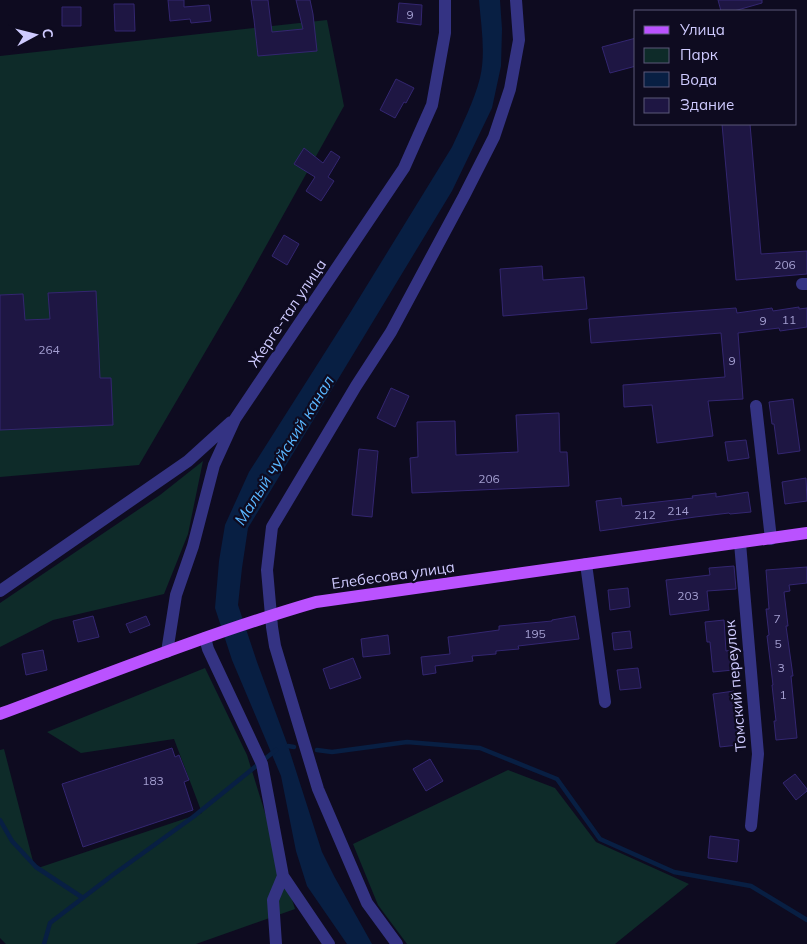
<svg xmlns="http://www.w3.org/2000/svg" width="807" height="944" font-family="Mulish,sans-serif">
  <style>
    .green { fill: #0e2b29 }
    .water { fill: #081f43 }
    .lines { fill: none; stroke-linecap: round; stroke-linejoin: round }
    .stream { stroke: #081f43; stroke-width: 4.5 }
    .building { fill: #1e1643; stroke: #332670 }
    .street { stroke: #343383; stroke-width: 12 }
    .primary { stroke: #ba52ff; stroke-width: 12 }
    .labels { text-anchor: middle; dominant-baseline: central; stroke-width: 4.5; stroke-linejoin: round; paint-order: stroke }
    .number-label { font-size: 12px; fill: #a39ed0 }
    .street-label { font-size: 15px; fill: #cfcbff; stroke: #0e0b20 }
    .water-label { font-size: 16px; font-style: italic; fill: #59b6ff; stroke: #0e0b20 }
  </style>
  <rect width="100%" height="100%" fill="#0e0b20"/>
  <!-- green -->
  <path class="green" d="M 327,20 L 344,106 L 242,289 L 139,465 L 0,477 L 0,56 Z
    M 203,461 L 188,534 L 164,594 L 53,620 L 0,647 L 0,603 L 160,495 Z
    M 205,668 L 247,755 L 295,909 L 196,944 L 6,944 L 0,938 L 0,750 L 4,749 L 35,869 L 202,813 L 174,739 L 81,753 L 47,732 Z
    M 508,770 L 555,788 L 596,842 L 689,884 L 615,944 L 407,944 L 378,905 L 353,844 Z"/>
  <!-- water -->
  <path class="water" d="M 479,0 L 500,0 L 502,29 L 501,66 L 492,108 L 452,191 L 248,528 L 242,568 L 238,605 L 257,662 L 288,746 L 322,852 L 334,876 L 372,944 L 347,944 L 307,886 L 296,851 L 281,776 L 232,660 L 215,608 L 219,561 L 225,525 L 249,472 L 350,313 L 452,147 C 462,125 474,101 480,78 C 486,53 481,25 479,0 Z"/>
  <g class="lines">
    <!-- stream -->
    <path class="stream" d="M 288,746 L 294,747
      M 317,750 L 332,752 L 407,742 L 480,748 L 557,779 L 600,839 L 674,872 L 751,886 L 807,920
      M 0,820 L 12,841 L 36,867 L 83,898
      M 44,944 L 50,923 L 114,874 L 193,817 L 276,750"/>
  </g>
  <!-- building -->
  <path class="building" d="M 168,0 L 184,0 L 184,7 L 209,5 L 211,21 L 191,23 L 190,19 L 170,21 Z
    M 251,0 L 268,0 L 272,32 L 303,29 L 296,0 L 310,0 L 313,14 L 317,51 L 258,56 L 254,20 Z
    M 718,0 L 762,0 L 762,3 L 734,11 L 721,11 Z
    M 399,3 L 422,5 L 421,25 L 397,22 Z
    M 114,4 L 134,4 L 135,31 L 115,31 Z
    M 62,7 L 81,7 L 81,26 L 62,26 Z
    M 636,38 L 636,66 L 610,73 L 602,47 Z
    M 396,79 L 414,88 L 406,103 L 404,102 L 395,118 L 380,110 Z
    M 722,124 L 750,124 L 761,254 L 807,251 L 807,274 L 736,280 Z
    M 304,148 L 323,163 L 331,151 L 340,157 L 328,177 L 334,181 L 321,201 L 306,191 L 315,177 L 294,164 Z
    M 284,235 L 299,244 L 287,265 L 272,256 Z
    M 542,266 L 543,280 L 584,277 L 587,309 L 503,316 L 500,269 Z
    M 96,291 L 100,378 L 111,378 L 113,425 L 0,430 L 0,295 L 23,294 L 25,320 L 50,319 L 48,293 Z
    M 799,307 L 799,309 L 807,308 L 807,327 L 780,331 L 779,328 L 738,333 L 743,399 L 708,401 L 713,436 L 657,443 L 652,405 L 624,407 L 623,385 L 725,377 L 721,333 L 591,343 L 589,319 L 736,308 L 737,313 L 772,308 L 773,311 Z
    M 391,388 L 409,396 L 395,427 L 377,418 Z
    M 793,399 L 800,451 L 778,454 L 774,424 L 772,424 L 769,402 Z
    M 559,413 L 560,452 L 567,452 L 569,486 L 412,493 L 410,458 L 418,457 L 417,422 L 455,421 L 456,455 L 518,452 L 516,415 Z
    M 746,440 L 749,458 L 728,461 L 725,442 Z
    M 359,449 L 378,451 L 372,517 L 352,515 Z
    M 806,478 L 807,501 L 785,504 L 782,482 Z
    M 748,492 L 751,512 L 730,514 L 729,513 L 695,517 L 600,531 L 596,501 L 621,498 L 622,506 L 693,498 L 692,496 L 716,493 L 716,497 Z
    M 734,566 L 736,589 L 707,591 L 709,610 L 670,615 L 666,580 L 710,575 L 709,568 Z
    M 807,567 L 807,583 L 789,585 L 790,591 L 784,592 L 788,626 L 786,626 L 793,676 L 791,676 L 797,738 L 776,740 L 774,721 L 776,721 L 772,685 L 773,685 L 767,636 L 769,635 L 766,609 L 769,609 L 766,570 Z
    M 628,588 L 630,607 L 610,610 L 608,590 Z
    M 93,616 L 99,637 L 78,642 L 73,621 Z
    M 146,616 L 150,625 L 130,633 L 126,624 Z
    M 575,616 L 579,639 L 518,646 L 519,649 L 496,651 L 496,654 L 472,656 L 473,661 L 435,666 L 436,673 L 423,675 L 421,657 L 450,654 L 448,637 L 499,630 L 499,626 L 552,621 L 552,620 Z
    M 724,620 L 726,651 L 731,650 L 733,670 L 713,672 L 710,642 L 707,642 L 705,622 Z
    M 630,631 L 632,648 L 614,650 L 612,633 Z
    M 388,635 L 390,654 L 363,657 L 361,639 Z
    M 43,650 L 47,670 L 26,675 L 22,654 Z
    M 353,658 L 361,678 L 330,689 L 323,669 Z
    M 638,668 L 641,688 L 620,690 L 617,670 Z
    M 734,691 L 738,745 L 720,747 L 713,694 Z
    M 172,748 L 175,757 L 179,755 L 189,780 L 184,782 L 193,810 L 83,847 L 62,784 Z
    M 430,759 L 443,781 L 426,791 L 413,769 Z
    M 795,774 L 807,789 L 807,791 L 796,800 L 783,783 Z
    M 710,836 L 739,840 L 737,862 L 708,858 Z"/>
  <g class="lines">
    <!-- street -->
    <path class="street" d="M 802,284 L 807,284
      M 756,406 L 771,539
      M 740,543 L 758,754 L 751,826
      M 586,564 L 605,702
      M 0,591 L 188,461 L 231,422
      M 205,638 L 208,649 L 262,764 L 283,876 L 329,944
      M 167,652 L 176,595 L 193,546 L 214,465 L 235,419 L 404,168 L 432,105 L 445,33 L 445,0
      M 276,944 L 273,900 L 283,876
      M 397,944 L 367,903 L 318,789 L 275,646 L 272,627 L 267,570 L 272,527 L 356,386 L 391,332 L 464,196 L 494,137 L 510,89 L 519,40 L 516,0"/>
    <!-- primary -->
    <path class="primary" d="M 0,714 C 105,675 209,633 316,602 L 807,533"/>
  </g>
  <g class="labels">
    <!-- number labels -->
    <g class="number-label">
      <text x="410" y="14">9</text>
      <text x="785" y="264">206</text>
      <text x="789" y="319">11</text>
      <text x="763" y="320">9</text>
      <text x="49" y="349">264</text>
      <text x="732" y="360">9</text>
      <text x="489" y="478">206</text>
      <text x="678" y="510">214</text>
      <text x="645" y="514">212</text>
      <text x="688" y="595">203</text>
      <text x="777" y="618">7</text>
      <text x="535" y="633">195</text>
      <text x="778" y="643">5</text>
      <text x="781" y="667">3</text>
      <text x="783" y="694">1</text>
      <text x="153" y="780">183</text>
    </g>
    <!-- street labels -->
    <g class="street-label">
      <text transform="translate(287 313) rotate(-56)">Жерге-тал улица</text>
      <text transform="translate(393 575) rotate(-8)">Елебесова улица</text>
      <text transform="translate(735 686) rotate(-95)">Томский переулок</text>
    </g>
    <!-- water labels -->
    <g class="water-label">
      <text transform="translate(284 450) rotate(-58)">Малый чуйский канал</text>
    </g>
  </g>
  <!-- legend -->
  <rect x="634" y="10" width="162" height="115" fill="#0e0b20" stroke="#5b5879"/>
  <rect x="644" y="26" width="25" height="8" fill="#ba52ff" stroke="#5b5879"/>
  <text x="680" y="35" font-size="15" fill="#cfcbff">Улица</text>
  <rect x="644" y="48" width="25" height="15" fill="#0e2b29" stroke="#5b5879"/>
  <text x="680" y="60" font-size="15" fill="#cfcbff">Парк</text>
  <rect x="644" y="72" width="25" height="15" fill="#081f43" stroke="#5b5879"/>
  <text x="680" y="85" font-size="15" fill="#cfcbff">Вода</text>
  <rect x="644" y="98" width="25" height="15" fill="#1e1643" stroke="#5b5879"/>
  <text x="680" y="110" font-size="15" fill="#cfcbff">Здание</text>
  <!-- north arrow -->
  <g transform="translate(35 35) rotate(83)" stroke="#0e0b20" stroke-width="4" paint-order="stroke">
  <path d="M0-4L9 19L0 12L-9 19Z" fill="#cfcbff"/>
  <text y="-8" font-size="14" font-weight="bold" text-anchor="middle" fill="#cfcbff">С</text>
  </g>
</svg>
